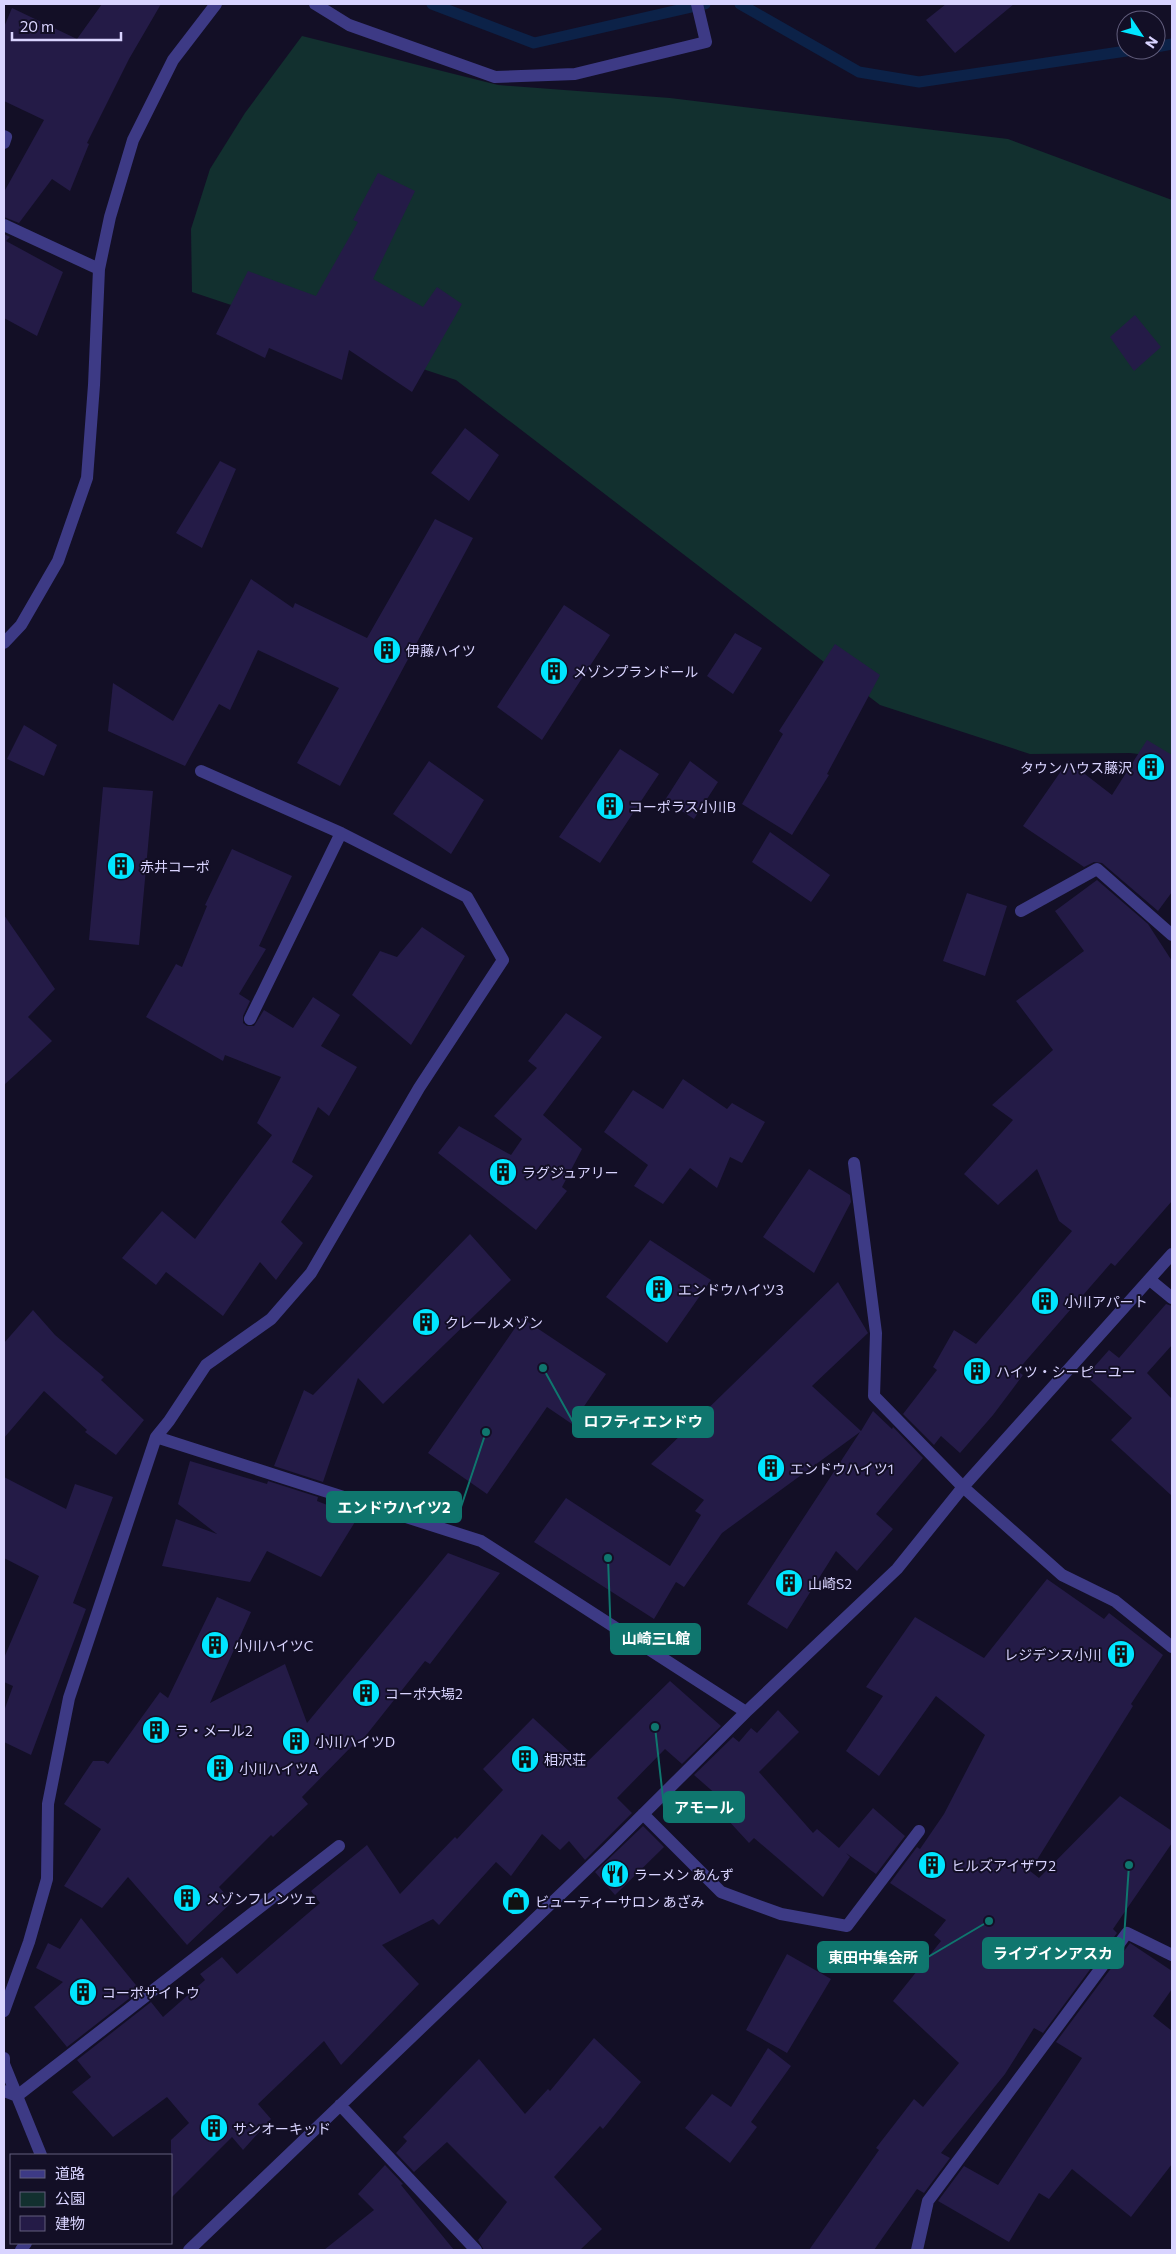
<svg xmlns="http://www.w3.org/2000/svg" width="1176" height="2254" font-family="Commissioner,'Noto Sans JP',sans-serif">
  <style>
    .green { fill: #12302f }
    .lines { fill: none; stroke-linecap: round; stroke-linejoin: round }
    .stream { stroke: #0c2248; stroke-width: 11 }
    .building { fill: #241b47 }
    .minor { stroke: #3d3a85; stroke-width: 12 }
    .labels { text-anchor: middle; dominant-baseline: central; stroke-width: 4; stroke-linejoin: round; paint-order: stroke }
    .poi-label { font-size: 14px; fill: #d9d4ff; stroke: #130f26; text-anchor: start }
    .leader { fill: none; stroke: #0f766e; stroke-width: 2 }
    .callout-dot { fill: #0f766e; stroke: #130f26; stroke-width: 2 }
    .callout { fill: #0f766e; stroke: #0f766e; stroke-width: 2 }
    .callout-label { font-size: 15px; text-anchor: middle; font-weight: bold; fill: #fff }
  </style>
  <rect width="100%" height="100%" fill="#130f26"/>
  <!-- green -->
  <path class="green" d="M 302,36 L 498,85 L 670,98 L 1008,139 L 1172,200 L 1172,758 L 1130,753 L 1030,754 L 880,705 L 456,380 L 192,292 L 191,229 L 210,169 L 245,113 Z"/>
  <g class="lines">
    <!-- stream -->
    <path class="stream" d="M 432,4 L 534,43 L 705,4
      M 740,4 L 859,72 L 919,82 L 1133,50
      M 1156,47 L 1172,44"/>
  </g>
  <!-- building -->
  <path class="building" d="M 102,4 L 161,4 L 129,59 L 87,143 L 89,144 L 70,191 L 52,179 L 19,223 L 4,217 L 4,192 L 44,120 L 4,101 L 4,27 L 12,8 L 77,39 Z
    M 946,4 L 1014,4 L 955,53 L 926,20 Z
    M 378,173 L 415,191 L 373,279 L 423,307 L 437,287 L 462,304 L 412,392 L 349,350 L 342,380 L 269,348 L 265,358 L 216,334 L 248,271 L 316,296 L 358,222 L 353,220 Z
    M 4,234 L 10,237 L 6,241 L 63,272 L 37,336 L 4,318 Z
    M 1135,315 L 1161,347 L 1134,371 L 1110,337 Z
    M 465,428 L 499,455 L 469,501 L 431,473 Z
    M 220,461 L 236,469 L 202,548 L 176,533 Z
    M 435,519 L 473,538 L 340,786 L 297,763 L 339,688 L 258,650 L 230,710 L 219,704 L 185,766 L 108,731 L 113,683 L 173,721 L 251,579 L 293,608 L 295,603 L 367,638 Z
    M 564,605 L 610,635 L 542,740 L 497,707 Z
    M 735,633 L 762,648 L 733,694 L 707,676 Z
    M 835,644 L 880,675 L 827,774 L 829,775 L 792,835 L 742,804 L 783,734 L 779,731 Z
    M 24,725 L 57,745 L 44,776 L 7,759 Z
    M 1147,740 L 1172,755 L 1172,892 L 1158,911 L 1102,863 L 1094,862 L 1084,867 L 1023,826 L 1068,761 L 1112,795 Z
    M 620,749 L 659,774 L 600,863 L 559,837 Z
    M 429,761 L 484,800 L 451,854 L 393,814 Z
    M 690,761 L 718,782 L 694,819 L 665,800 Z
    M 103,787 L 153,791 L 139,945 L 89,940 Z
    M 770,832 L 830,875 L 811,902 L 752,862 Z
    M 232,849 L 292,876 L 259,946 L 266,949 L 239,994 L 250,1001 L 243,1016 L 243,1023 L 247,1026 L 254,1026 L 264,1010 L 293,1028 L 313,997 L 340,1015 L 321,1046 L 357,1067 L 329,1116 L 318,1107 L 292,1162 L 313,1176 L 281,1222 L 303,1243 L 276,1280 L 260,1262 L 223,1316 L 166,1272 L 156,1285 L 122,1258 L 162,1211 L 195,1239 L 272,1135 L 257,1123 L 281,1077 L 225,1055 L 223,1061 L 146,1017 L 176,964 L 182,967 L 207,906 L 205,905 Z
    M 1097,880 L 1148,924 L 1172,961 L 1172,1201 L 1115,1266 L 1111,1263 L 1017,1371 L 1023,1375 L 993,1415 L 960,1453 L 941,1436 L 934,1445 L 903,1414 L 937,1370 L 933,1367 L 954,1330 L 976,1344 L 1072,1231 L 1059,1221 L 1037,1169 L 998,1205 L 964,1174 L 1013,1120 L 992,1105 L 1053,1050 L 1016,1001 L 1084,951 L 1055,911 Z
    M 967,893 L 1007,906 L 985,976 L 943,961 Z
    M 4,915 L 55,989 L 28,1017 L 52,1041 L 4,1085 Z
    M 422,927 L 465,956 L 411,1045 L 352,995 L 380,951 L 397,957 Z
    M 566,1013 L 602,1037 L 543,1115 L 582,1149 L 562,1187 L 567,1191 L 536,1230 L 438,1153 L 459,1126 L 511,1155 L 522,1139 L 494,1116 L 537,1068 L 528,1061 Z
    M 683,1079 L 727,1109 L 732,1103 L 765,1122 L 742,1163 L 730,1157 L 717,1188 L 690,1168 L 663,1204 L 634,1186 L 648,1165 L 604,1132 L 633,1090 L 663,1109 Z
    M 809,1169 L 850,1195 L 851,1202 L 814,1273 L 763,1237 Z
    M 470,1234 L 511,1280 L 383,1404 L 358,1378 L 323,1482 L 274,1466 L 304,1390 L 313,1395 Z
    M 650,1240 L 711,1280 L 667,1343 L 606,1297 Z
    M 838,1282 L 868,1333 L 812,1386 L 861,1431 L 873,1411 L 892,1429 L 893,1427 L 923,1458 L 876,1514 L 893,1529 L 857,1571 L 836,1551 L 787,1629 L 747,1604 L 860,1432 L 722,1533 L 684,1587 L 676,1582 L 654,1619 L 534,1542 L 566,1498 L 670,1566 L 701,1515 L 695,1511 L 704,1500 L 651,1464 Z
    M 1166,1304 L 1172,1306 L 1172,1345 L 1147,1373 L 1172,1399 L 1172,1496 L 1111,1440 L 1132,1418 L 1086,1376 L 1109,1350 L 1119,1358 Z
    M 33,1310 L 55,1335 L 104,1377 L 101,1380 L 144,1420 L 116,1455 L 85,1432 L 87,1430 L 44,1391 L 4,1438 L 4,1343 Z
    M 522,1318 L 606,1374 L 572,1424 L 547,1407 L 487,1494 L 428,1453 Z
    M 190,1461 L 267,1484 L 268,1481 L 318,1497 L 317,1501 L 358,1517 L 321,1577 L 267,1551 L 250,1582 L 162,1566 L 176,1519 L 217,1534 L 178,1504 Z
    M 4,1477 L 66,1509 L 75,1484 L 113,1497 L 73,1603 L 86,1609 L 31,1755 L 4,1742 L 4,1711 L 13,1686 L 4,1682 L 4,1658 L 39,1576 L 4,1558 Z
    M 448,1553 L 500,1573 L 430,1664 L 425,1661 L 356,1748 L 353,1745 L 302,1797 L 308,1804 L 273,1837 L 271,1835 L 219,1887 L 232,1902 L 187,1945 L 128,1877 L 102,1908 L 64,1886 L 101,1829 L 64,1804 L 93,1761 L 104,1761 L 108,1764 L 160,1692 L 168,1698 L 217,1597 L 251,1612 L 210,1703 L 285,1664 L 307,1723 Z
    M 1047,1579 L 1104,1619 L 1109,1613 L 1163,1655 L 1131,1704 L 1133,1706 L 1030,1871 L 1039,1878 L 1120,1796 L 1172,1831 L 1172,1843 L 1113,1929 L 1117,1933 L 1043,2033 L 1034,2028 L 1005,2074 L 941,2153 L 950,2158 L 924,2193 L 917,2189 L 874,2250 L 809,2250 L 879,2150 L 876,2148 L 914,2099 L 923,2107 L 959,2063 L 893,2001 L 941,1941 L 934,1935 L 946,1920 L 890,1883 L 917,1847 L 920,1849 L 944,1814 L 985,1735 L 936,1696 L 879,1776 L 846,1751 L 883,1696 L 866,1687 L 915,1617 L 984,1658 Z
    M 670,1681 L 721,1726 L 682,1764 L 665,1749 L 617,1798 L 632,1813 L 585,1860 L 569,1841 L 560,1850 L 542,1834 L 511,1876 L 496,1862 L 439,1925 L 433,1919 L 382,1945 L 419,1984 L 341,2065 L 324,2041 L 258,2104 L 271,2119 L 243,2150 L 232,2137 L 171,2198 L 171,2140 L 189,2123 L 167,2097 L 113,2137 L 72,2092 L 91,2077 L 77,2060 L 151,2002 L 163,2017 L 205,1980 L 200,1974 L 222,1957 L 237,1974 L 320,1903 L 311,1891 L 367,1845 L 400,1894 L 455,1837 L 457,1839 L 503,1790 L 483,1769 L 533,1718 L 584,1765 Z
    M 778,1710 L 799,1732 L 759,1772 L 813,1833 L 817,1829 L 839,1848 L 873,1808 L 905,1836 L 876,1874 L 846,1853 L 850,1857 L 823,1897 L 754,1838 L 749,1843 L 727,1819 L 735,1811 L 694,1775 L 733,1737 L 739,1742 L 751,1728 L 757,1733 Z
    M 643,1826 L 664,1847 L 615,1895 L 595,1872 Z
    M 81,1918 L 140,1990 L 67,2047 L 34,2007 L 63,1982 L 36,1968 L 48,1943 L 60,1949 Z
    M 1130,1943 L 1172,1971 L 1172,1989 L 1153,2016 L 1172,2031 L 1172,2164 L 1131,2217 L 1072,2169 L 1049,2199 L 1039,2193 L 1009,2242 L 938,2201 L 964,2166 L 998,2185 L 1082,2058 L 1056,2042 Z
    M 787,1954 L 831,1979 L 787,2053 L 746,2030 Z
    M 594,2038 L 641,2082 L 603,2129 L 600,2126 L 554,2177 L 602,2229 L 580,2250 L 484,2250 L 478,2240 L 507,2202 L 447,2142 L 414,2172 L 396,2153 L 407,2141 L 403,2137 L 479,2059 L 525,2114 L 548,2089 L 550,2091 Z
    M 768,2048 L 791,2066 L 751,2122 L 757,2127 L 730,2163 L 685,2128 L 712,2094 L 731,2107 Z
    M 385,2165 L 403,2184 L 401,2185 L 454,2250 L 324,2250 L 374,2210 L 358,2194 Z"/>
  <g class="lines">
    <!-- minor -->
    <path class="minor" d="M 315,4 L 349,25 L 495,77 L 575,74 L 706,42 L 697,4
      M 4,136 L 6,137 L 4,143
      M 4,225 L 99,269
      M 4,643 L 21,625 L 58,561 L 87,478 L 94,385 L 99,269 L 110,217 L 133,140 L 173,60 L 216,4
      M 1021,911 L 1097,869 L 1172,935
      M 250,1019 L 341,833
      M 854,1163 L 876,1333 L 874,1396 L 963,1487 L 1062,1575 L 1115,1601 L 1172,1647
      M 1150,1280 L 1172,1298
      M 156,1437 L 481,1541 L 746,1712
      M 643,1814 L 721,1892 L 781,1914 L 847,1926 L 919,1831
      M 4,2011 L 29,1942 L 47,1879 L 48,1804 L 69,1698 L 156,1437 L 169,1421 L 206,1365 L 271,1319 L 311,1273 L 419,1088 L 503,960 L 467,897 L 341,833 L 201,771
      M 4,2058 L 4,2064 L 41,2155
      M 4,2091 L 17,2096 L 339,1846
      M 340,2105 L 476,2250
      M 21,2250 L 26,2243
      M 189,2250 L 608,1849 L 746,1712 L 897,1569 L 963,1487 L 1172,1254
      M 917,2250 L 928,2201 L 1127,1933 L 1172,1955"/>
  </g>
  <!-- icons -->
  <defs>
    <symbol id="building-disc" viewBox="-11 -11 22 22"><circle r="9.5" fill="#00e5ff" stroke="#130f26"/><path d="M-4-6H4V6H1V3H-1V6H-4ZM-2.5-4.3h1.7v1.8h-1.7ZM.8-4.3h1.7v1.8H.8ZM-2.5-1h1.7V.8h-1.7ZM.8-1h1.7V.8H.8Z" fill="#111"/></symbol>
    <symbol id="restaurant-disc" viewBox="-11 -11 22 22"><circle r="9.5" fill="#00e5ff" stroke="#130f26"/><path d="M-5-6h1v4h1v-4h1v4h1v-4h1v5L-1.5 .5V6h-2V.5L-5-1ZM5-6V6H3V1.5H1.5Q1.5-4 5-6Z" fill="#111"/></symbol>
    <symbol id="shop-disc" viewBox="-11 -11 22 22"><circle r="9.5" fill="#00e5ff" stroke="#130f26"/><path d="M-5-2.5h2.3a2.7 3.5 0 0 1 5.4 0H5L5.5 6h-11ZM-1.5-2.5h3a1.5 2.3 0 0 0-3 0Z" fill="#111"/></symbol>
  </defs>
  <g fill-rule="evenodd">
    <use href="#building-disc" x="371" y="634" width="32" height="32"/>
    <use href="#building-disc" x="538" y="655" width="32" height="32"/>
    <use href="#building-disc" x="1135" y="751" width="32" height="32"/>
    <use href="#building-disc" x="594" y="790" width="32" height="32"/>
    <use href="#building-disc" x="105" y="850" width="32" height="32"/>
    <use href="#building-disc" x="487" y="1156" width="32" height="32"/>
    <use href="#building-disc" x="643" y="1273" width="32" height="32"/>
    <use href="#building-disc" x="1029" y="1285" width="32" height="32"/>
    <use href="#building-disc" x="410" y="1306" width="32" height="32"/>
    <use href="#building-disc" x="961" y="1355" width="32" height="32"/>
    <use href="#building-disc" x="755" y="1452" width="32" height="32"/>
    <use href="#building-disc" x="773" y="1567" width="32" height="32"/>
    <use href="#building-disc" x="199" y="1629" width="32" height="32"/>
    <use href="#building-disc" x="1105" y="1638" width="32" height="32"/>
    <use href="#building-disc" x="350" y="1677" width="32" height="32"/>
    <use href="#building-disc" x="140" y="1714" width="32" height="32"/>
    <use href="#building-disc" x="280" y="1725" width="32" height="32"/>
    <use href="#building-disc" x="509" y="1743" width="32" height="32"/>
    <use href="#building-disc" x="204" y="1752" width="32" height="32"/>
    <use href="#building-disc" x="916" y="1849" width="32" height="32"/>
    <use href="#restaurant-disc" x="599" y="1858" width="32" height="32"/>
    <use href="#building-disc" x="171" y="1882" width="32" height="32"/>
    <use href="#shop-disc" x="500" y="1885" width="32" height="32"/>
    <use href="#building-disc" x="67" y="1976" width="32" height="32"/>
    <use href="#building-disc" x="198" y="2112" width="32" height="32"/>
  </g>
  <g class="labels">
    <!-- poi labels -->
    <g class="poi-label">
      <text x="406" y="650">伊藤ハイツ</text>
      <text x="573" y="671">メゾンプランドール</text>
      <text x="1132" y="767" text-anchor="end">タウンハウス藤沢</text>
      <text x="629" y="806">コーポラス小川B</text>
      <text x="140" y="866">赤井コーポ</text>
      <text x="522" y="1172">ラグジュアリー</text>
      <text x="678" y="1289">エンドウハイツ3</text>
      <text x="1064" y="1301">小川アパート</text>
      <text x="445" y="1322">クレールメゾン</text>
      <text x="996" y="1371">ハイツ・シーピーユー</text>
      <text x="790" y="1468">エンドウハイツ1</text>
      <text x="808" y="1583">山崎S2</text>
      <text x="234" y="1645">小川ハイツC</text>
      <text x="1102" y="1654" text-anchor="end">レジデンス小川</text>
      <text x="385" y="1693">コーポ大場2</text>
      <text x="175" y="1730">ラ・メール2</text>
      <text x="315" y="1741">小川ハイツD</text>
      <text x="544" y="1759">相沢荘</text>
      <text x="239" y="1768">小川ハイツA</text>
      <text x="951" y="1865">ヒルズアイザワ2</text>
      <text x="634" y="1874">ラーメン あんず</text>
      <text x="206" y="1898">メゾンフレンツェ</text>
      <text x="535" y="1901">ビューティーサロン あざみ</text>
      <text x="102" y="1992">コーポサイトウ</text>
      <text x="233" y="2128">サンオーキッド</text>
    </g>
  </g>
  <!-- callouts -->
  <path class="leader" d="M543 1368L573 1422M486 1432L461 1507M608 1558L611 1639M655 1727L664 1807M1129 1865L1123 1953M989 1921L928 1957"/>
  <g class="callout-dot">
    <circle cx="543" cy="1368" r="5"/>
    <circle cx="486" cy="1432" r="5"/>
    <circle cx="608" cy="1558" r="5"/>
    <circle cx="655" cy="1727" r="5"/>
    <circle cx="1129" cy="1865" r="5"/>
    <circle cx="989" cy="1921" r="5"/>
  </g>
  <g class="callout">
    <rect x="573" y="1407" width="140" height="30" rx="5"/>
    <rect x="327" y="1492" width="134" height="30" rx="5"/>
    <rect x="611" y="1624" width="89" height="30" rx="5"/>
    <rect x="664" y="1792" width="80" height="30" rx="5"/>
    <rect x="983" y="1938" width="140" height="30" rx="5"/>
    <rect x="818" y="1942" width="110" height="30" rx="5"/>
  </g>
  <g class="callout-label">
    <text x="643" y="1427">ロフティエンドウ</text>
    <text x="394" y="1513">エンドウハイツ2</text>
    <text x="656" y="1644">山崎三L館</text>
    <text x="704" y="1813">アモール</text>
    <text x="1053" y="1959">ライブインアスカ</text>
    <text x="873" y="1963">東田中集会所</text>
  </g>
  <!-- border -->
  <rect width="1176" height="2254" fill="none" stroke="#d9d4ff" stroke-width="10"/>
  <!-- legend -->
  <rect x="10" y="2154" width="162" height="90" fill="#130f26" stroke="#625e7d"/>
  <rect x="20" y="2170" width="25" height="8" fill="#3d3a85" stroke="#625e7d"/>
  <text x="55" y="2179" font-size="15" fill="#d9d4ff">道路</text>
  <rect x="20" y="2192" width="25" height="15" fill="#12302f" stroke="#625e7d"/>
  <text x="55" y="2204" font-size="15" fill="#d9d4ff">公園</text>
  <rect x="20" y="2216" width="25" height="15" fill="#241b47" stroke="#625e7d"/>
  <text x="55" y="2229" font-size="15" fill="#d9d4ff">建物</text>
  <!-- north arrow -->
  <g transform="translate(1141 35) rotate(125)"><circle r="24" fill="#130f26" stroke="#625e7d"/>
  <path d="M0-4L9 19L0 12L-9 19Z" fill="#00e5ff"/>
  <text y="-8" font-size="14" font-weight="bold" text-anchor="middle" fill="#d9d4ff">N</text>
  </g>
  <!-- scale -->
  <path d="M12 32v8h109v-8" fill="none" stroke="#d9d4ff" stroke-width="2.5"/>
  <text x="20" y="32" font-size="15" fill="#d9d4ff" stroke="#130f26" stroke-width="4" paint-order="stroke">20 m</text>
</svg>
